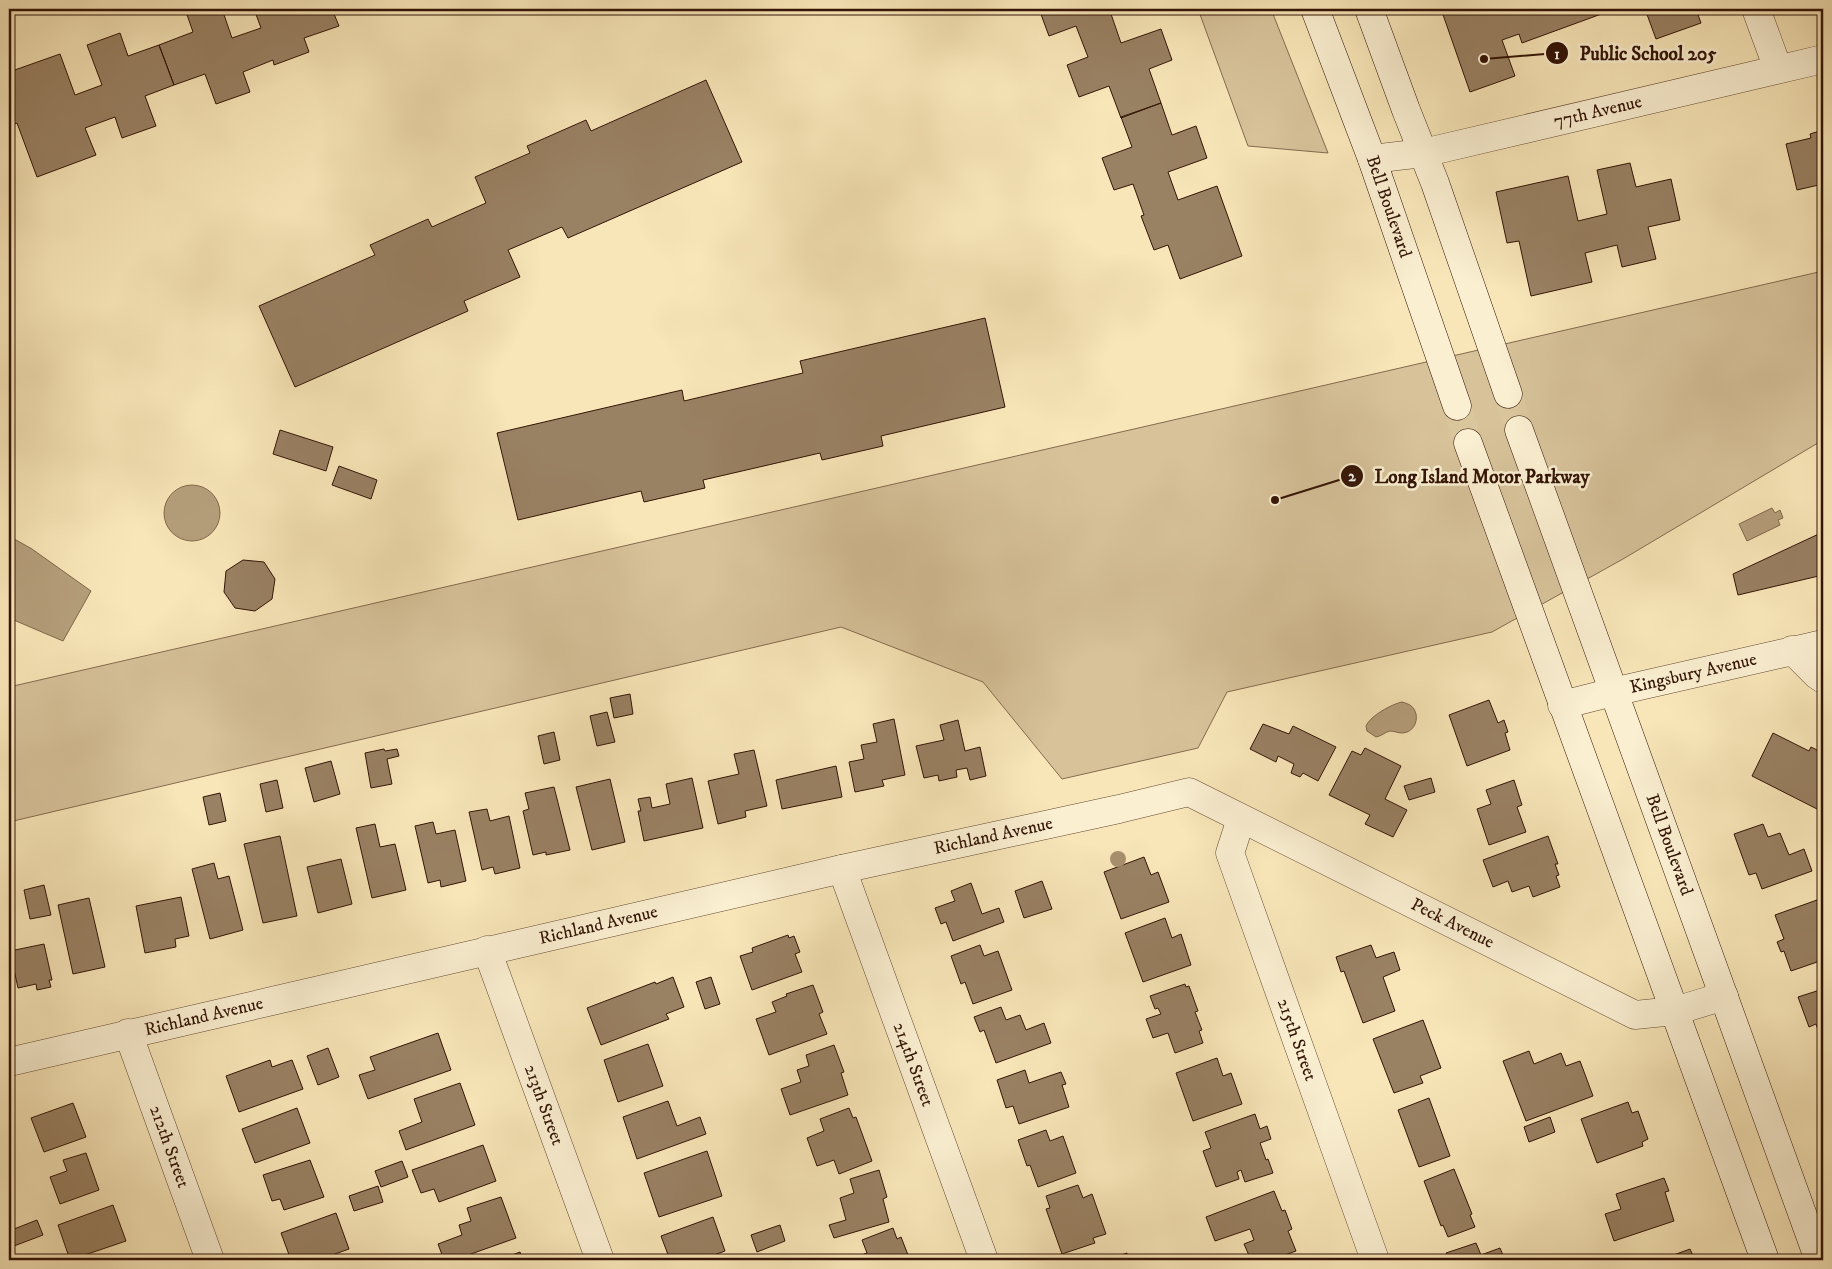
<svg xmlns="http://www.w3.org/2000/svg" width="1832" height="1269" font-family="'IM FELL DW Pica',serif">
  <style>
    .green { fill: #d7c29a; stroke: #856b50 }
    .water { fill: #b59f7b; stroke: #81674c }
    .building { fill: #998163; stroke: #331406 }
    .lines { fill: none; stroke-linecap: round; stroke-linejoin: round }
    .secondary-tunnel { stroke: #dac69d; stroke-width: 28; stroke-dasharray: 28 14; stroke-linecap: butt }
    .street-casing { stroke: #644832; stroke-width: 29 }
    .secondary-casing { stroke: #331406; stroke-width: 29 }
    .street { stroke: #faefd1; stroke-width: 28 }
    .secondary { stroke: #faefd1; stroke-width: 28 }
    .tree { fill: #a78f6e }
    .labels { text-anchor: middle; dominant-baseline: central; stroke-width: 5; stroke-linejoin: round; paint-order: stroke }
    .street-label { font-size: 18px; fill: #331406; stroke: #faefd1 }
    .leader { fill: none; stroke: #331406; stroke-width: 2 }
    .callout-dot { fill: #331406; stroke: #faefd1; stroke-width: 2 }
    .mark-label { font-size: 15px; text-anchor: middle; font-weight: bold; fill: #fff }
    .callout-label { font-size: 19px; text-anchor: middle; font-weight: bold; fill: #331406; stroke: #faefd1; stroke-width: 5; stroke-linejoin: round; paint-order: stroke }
  </style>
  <rect width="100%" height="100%" fill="#f8e6b8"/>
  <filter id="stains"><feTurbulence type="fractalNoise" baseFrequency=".004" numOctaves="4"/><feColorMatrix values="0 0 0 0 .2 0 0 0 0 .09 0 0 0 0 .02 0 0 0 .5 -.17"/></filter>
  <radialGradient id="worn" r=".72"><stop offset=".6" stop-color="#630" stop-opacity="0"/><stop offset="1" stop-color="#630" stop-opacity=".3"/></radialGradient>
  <!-- green -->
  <path class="green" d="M 1198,9 L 1271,9 L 1328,153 L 1248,146 Z
    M 1823,271 L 1823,440 L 1623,559 L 1492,632 L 1227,692 L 1198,748 L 1062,779 L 983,682 L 841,627 L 9,822 L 9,687 Z"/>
  <!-- water -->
  <path class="water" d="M164 513a28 28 0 1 1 56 0a28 28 0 1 1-56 0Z
    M 1772,508 L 1775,513 L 1780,510 L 1783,518 L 1778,520 L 1780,525 L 1747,541 L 1739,524 Z
    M 9,536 L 32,549 L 91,591 L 63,641 L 9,618 Z
    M 1402,702 C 1409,704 1414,706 1416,714 C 1418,723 1412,733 1402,733 C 1398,733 1394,731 1390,731 C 1385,732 1382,736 1376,737 L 1367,731 L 1366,726 C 1370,716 1392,704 1402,702 Z"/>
  <!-- building -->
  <path class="building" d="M 185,9 L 222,9 L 232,38 L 261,28 L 254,9 L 332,9 L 339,26 L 304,38 L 309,52 L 274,65 L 273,60 L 243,72 L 250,92 L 216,104 L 205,74 L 174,85 L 159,45 L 193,32 Z
    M 1039,9 L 1127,9 L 1111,14 L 1121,43 L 1161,29 L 1172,60 L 1149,69 L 1161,103 L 1121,118 L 1109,86 L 1079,97 L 1067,65 L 1088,57 L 1076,26 L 1049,36 Z
    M 1441,9 L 1615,9 L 1522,43 L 1519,34 L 1502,40 L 1515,76 L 1470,92 Z
    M 1645,9 L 1696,9 L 1701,23 L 1656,39 Z
    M 120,33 L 128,56 L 159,45 L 174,85 L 145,96 L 156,126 L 122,138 L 115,117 L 85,128 L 96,155 L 37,177 L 17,123 L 9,126 L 9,72 L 60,54 L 75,95 L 102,85 L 87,45 Z
    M 706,80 L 742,162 L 568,238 L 562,227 L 508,250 L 520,277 L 464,301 L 468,311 L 295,387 L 259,306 L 375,255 L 370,245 L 428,219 L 432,227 L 486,203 L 475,177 L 530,153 L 527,146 L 586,120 L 591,131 Z
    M 1161,103 L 1172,135 L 1196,126 L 1207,158 L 1168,172 L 1178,200 L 1217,186 L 1242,256 L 1180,279 L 1168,245 L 1154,250 L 1141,216 L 1144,215 L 1133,184 L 1114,190 L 1102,158 L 1132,147 L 1121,117 Z
    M 1823,130 L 1823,184 L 1797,190 L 1786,144 L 1811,138 L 1810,134 Z
    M 1630,163 L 1636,187 L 1671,179 L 1680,220 L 1648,227 L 1656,259 L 1622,267 L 1617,245 L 1585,253 L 1592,282 L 1531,296 L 1519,241 L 1507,243 L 1496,192 L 1568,176 L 1578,221 L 1607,214 L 1597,170 Z
    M 985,318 L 1005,407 L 881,436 L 883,446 L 822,460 L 820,453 L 703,480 L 705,488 L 644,502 L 641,491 L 518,520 L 497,433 L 682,390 L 684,401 L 803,373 L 800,361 Z
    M 280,430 L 333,447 L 326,471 L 273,454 Z
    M 339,466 L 377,480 L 371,499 L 332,485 Z
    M 1823,532 L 1823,575 L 1738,595 L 1733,574 Z
    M 243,560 L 264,562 L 275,579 L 272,599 L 255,611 L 235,608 L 224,592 L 226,571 Z
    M 630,694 L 633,714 L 614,718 L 610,698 Z
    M 1489,700 L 1498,723 L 1504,720 L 1508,732 L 1505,733 L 1510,750 L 1467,766 L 1449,715 Z
    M 607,712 L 615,742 L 597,746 L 590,716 Z
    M 894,719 L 905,775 L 882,780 L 884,786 L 855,792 L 849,762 L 864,759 L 861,745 L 877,742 L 873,724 Z
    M 958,720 L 965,751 L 980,747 L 986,776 L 970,780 L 967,768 L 956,770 L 957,777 L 939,781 L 938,775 L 924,778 L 916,746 L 944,740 L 940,725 Z
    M 1263,724 L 1289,734 L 1293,726 L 1336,747 L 1318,781 L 1303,773 L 1300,777 L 1291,773 L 1294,764 L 1278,756 L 1276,762 L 1250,749 Z
    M 554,732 L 560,760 L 544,764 L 538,736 Z
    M 1773,733 L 1809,751 L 1811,747 L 1823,753 L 1823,802 L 1819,810 L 1752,776 Z
    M 1365,748 L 1401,766 L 1385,799 L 1407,810 L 1393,837 L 1365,824 L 1370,815 L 1329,795 L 1352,751 L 1361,755 Z
    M 384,749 L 385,751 L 397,749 L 399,756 L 387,759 L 392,784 L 371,788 L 365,753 Z
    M 754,750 L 767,806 L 745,811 L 746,817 L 718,824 L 708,781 L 739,774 L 734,754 Z
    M 331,761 L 340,794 L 314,802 L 305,768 Z
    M 836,766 L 842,797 L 782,809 L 776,780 Z
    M 692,778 L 703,828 L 644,841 L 638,811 L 641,811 L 638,799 L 650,797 L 652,808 L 670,804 L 666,784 Z
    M 1431,778 L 1435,792 L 1409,800 L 1404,786 Z
    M 610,779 L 625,842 L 592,850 L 576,787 Z
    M 277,780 L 283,808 L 266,812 L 260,784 Z
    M 1514,780 L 1522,805 L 1517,807 L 1526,832 L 1489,845 L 1477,809 L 1491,804 L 1486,790 Z
    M 554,787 L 570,850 L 546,855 L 546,852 L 533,855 L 523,811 L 529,809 L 525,793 Z
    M 220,793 L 226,821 L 209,825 L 203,797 Z
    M 487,809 L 490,821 L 509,816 L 520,868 L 495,874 L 493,867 L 482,870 L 469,812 Z
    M 433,822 L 436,834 L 455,830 L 466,881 L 441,887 L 440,880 L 428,883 L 415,826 Z
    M 375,824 L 380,847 L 395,844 L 406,890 L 372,898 L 356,828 Z
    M 1763,824 L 1768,837 L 1780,833 L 1789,855 L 1804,849 L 1812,871 L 1762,889 L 1756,873 L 1749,875 L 1734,834 Z
    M 280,836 L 297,916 L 263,923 L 244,844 Z
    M 1548,836 L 1558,864 L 1555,864 L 1559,875 L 1556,876 L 1560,887 L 1533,897 L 1529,886 L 1512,892 L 1508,881 L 1493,887 L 1483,860 Z
    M 1144,857 L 1151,875 L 1158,872 L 1169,902 L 1121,919 L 1104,872 Z
    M 341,859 L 352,904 L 318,913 L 307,867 Z
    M 214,863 L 218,879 L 229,876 L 243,930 L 210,939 L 192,869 Z
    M 1042,881 L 1052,909 L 1024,918 L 1015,891 Z
    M 971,883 L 982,914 L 999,908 L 1004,922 L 953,941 L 946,922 L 941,924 L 935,908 L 955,901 L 951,891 Z
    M 44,885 L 51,915 L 30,919 L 24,890 Z
    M 181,897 L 189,936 L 175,939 L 176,947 L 145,953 L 136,906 Z
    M 89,898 L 105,967 L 73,974 L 58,905 Z
    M 1817,900 L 1823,918 L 1823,960 L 1791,971 L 1784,951 L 1781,952 L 1777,942 L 1784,939 L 1775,915 Z
    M 1165,918 L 1172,938 L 1181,934 L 1191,965 L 1143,982 L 1125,933 Z
    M 788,935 L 789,938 L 794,936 L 800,952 L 795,954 L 802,972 L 752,990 L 740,956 L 753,952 L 752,948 Z
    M 44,944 L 52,980 L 49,980 L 51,987 L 37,990 L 36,984 L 18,988 L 10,951 Z
    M 980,945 L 984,956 L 998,951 L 1012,990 L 973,1004 L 965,982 L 961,984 L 951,956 Z
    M 1371,945 L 1376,958 L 1394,952 L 1400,970 L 1383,977 L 1395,1011 L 1363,1023 L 1344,971 L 1341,972 L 1336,957 Z
    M 673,977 L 684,1007 L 666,1014 L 669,1019 L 601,1045 L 587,1008 L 655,982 L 656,984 Z
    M 711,977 L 720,1004 L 705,1009 L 696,982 Z
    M 1185,984 L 1186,987 L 1189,986 L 1198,1011 L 1195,1012 L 1202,1030 L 1199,1031 L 1203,1043 L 1175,1053 L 1168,1033 L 1153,1038 L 1146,1019 L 1161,1014 L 1158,1008 L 1155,1009 L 1150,996 Z
    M 813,985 L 823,1012 L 819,1014 L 827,1034 L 769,1055 L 756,1019 L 776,1012 L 772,1002 L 787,996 L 786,994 Z
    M 1823,989 L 1823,1040 L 1822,1041 L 1816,1024 L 1809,1027 L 1798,997 Z
    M 1001,1007 L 1006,1020 L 1020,1015 L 1026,1030 L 1044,1023 L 1051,1043 L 996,1063 L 984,1030 L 980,1032 L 974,1017 Z
    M 1423,1020 L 1441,1068 L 1420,1076 L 1423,1083 L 1394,1093 L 1373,1039 Z
    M 438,1033 L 451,1070 L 368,1099 L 359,1075 L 375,1070 L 370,1057 Z
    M 648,1044 L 663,1086 L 618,1102 L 604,1060 Z
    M 834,1045 L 844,1072 L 841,1073 L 848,1095 L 790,1115 L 781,1089 L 801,1082 L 797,1070 L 809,1066 L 806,1055 Z
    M 328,1048 L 339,1077 L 318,1085 L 307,1056 Z
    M 1529,1051 L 1534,1064 L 1561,1053 L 1566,1066 L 1580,1061 L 1593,1096 L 1526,1121 L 1503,1061 Z
    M 1217,1058 L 1223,1076 L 1231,1073 L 1242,1104 L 1193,1121 L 1176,1073 Z
    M 270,1060 L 272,1067 L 292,1060 L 303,1089 L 239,1112 L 226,1076 Z
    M 1025,1070 L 1029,1083 L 1061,1072 L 1066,1084 L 1062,1085 L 1069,1107 L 1019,1124 L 1013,1106 L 1006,1108 L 997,1080 Z
    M 460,1083 L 475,1125 L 406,1150 L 399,1131 L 422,1122 L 414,1099 Z
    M 1429,1098 L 1450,1156 L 1419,1167 L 1398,1110 Z
    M 668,1101 L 677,1126 L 700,1117 L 706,1134 L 637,1159 L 623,1117 Z
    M 1628,1102 L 1632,1113 L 1638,1111 L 1648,1139 L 1642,1142 L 1643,1146 L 1597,1163 L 1581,1119 Z
    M 73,1103 L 86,1137 L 44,1152 L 31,1118 Z
    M 297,1108 L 310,1143 L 255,1163 L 242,1129 Z
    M 849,1108 L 853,1118 L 856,1117 L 872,1161 L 839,1174 L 834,1160 L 817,1166 L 807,1138 L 824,1131 L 820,1119 Z
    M 1255,1114 L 1260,1129 L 1267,1126 L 1271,1139 L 1260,1143 L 1266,1160 L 1268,1159 L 1273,1173 L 1245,1182 L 1241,1170 L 1237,1172 L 1239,1179 L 1216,1187 L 1203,1151 L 1211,1148 L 1205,1132 Z
    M 1550,1117 L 1555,1132 L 1529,1142 L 1524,1127 Z
    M 1046,1130 L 1050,1141 L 1063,1136 L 1076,1173 L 1038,1187 L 1030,1165 L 1027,1166 L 1018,1140 Z
    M 483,1145 L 496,1181 L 439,1202 L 434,1189 L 421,1193 L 412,1170 Z
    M 707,1151 L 722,1196 L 659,1217 L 644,1173 Z
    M 86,1153 L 99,1190 L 60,1204 L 50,1177 L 67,1171 L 63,1160 Z
    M 310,1160 L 324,1197 L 284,1210 L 280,1199 L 272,1201 L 263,1175 Z
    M 402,1161 L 408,1177 L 381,1187 L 375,1171 Z
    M 1454,1169 L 1472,1214 L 1470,1215 L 1475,1227 L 1448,1237 L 1443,1225 L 1441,1226 L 1424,1181 Z
    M 879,1170 L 887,1197 L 883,1199 L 889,1222 L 834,1238 L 829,1225 L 846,1220 L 840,1198 L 854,1193 L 850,1179 Z
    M 1664,1178 L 1669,1191 L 1665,1192 L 1674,1221 L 1614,1241 L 1605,1214 L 1621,1209 L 1616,1194 Z
    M 1078,1185 L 1083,1198 L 1092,1194 L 1106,1234 L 1093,1238 L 1095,1243 L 1062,1254 L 1046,1209 L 1050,1208 L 1046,1196 Z
    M 378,1186 L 383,1202 L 354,1211 L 349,1196 Z
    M 1274,1191 L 1282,1211 L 1285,1210 L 1292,1229 L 1288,1231 L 1296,1251 L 1271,1260 L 1251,1260 L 1244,1244 L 1254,1240 L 1250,1229 L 1215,1241 L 1206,1217 Z
    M 501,1197 L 516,1238 L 454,1260 L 444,1260 L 438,1244 L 462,1235 L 459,1225 L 471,1221 L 467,1208 Z
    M 113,1205 L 126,1241 L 70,1260 L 58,1225 Z
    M 336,1213 L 349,1249 L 318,1260 L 291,1260 L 281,1233 Z
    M 713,1217 L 725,1251 L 700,1260 L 670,1260 L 661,1236 Z
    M 37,1220 L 43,1235 L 14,1246 L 9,1231 Z
    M 780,1225 L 785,1241 L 757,1252 L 751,1235 Z
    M 893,1228 L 897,1239 L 901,1237 L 910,1260 L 849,1260 L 867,1253 L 862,1240 Z
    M 1476,1243 L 1481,1255 L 1500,1248 L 1505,1260 L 1449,1260 L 1446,1253 Z
    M 1690,1249 L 1695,1260 L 1660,1260 Z
    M 520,1252 L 523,1260 L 499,1260 Z
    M 1127,1253 L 1129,1260 L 1107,1260 Z
    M 129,1255 L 131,1260 L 115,1260 Z
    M 1090,1255 L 1092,1260 L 1075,1260 Z"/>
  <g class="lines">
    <!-- secondary-tunnel -->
    <path class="secondary-tunnel" d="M 1508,394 L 1519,430
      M 1457,406 L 1468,443"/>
    <defs>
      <g id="street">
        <path d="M 1756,9 L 1778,69"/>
        <path id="s1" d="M 1372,159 L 1423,153 L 1823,59"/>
        <path d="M 1792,650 L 1817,675 L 1823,679"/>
        <path id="s2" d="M 1562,705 L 1613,692 L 1823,644"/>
        <path id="s3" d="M 1241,819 L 1230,853 L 1375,1260"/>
        <path id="s4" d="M 842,869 L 984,1260"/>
        <path id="s5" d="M 487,950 L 600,1260"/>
        <path id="s6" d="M 128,1033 L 210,1260"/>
        <path id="s7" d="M 9,1062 L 842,869 L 1119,809 L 1189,792 L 1635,1015 L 1675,1011 L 1724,996"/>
      </g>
      <g id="secondary">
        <path id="s8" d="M 1315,9 L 1372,159 L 1457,406"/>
        <path d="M 1369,9 L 1406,110 L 1435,183 L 1508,394"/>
        <path id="s9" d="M 1519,430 L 1819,1260"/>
        <path d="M 1468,443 L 1765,1260"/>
      </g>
    </defs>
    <!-- street casing -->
    <use href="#street" class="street-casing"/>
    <!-- secondary casing -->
    <use href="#secondary" class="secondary-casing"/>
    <!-- street -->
    <use href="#street" class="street"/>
    <!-- secondary -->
    <use href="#secondary" class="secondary"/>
  </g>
  <!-- trees -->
  <circle class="tree" cx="1118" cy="859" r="8"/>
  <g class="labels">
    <!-- street labels -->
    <g class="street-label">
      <text stroke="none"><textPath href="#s1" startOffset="231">77th Avenue</textPath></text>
      <text stroke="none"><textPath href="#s8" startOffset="211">Bell Boulevard</textPath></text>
      <text stroke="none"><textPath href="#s2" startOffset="135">Kingsbury Avenue</textPath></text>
      <text stroke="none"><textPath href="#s7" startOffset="1010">Richland Avenue</textPath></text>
      <text stroke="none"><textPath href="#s9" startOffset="441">Bell Boulevard</textPath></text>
      <text stroke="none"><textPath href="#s7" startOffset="1505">Peck Avenue</textPath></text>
      <text stroke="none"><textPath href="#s7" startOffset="605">Richland Avenue</textPath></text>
      <text stroke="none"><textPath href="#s7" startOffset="200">Richland Avenue</textPath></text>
      <text stroke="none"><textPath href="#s3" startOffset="234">215th Street</textPath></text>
      <text stroke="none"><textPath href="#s4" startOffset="208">214th Street</textPath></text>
      <text stroke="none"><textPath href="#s5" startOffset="165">213th Street</textPath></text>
      <text stroke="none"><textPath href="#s6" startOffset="121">212th Street</textPath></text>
    </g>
  </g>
  <!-- callouts -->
  <path class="leader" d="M1484 59L1557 53M1275 500L1352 476"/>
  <g class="callout-dot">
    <circle cx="1484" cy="59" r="5"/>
    <circle cx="1275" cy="500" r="5"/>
    <circle cx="1557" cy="53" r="12"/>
    <circle cx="1352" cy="476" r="12"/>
  </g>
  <g class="mark-label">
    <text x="1557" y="59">1</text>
    <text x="1352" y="481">2</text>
  </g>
  <g class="callout-label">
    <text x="1648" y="60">Public School 205</text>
    <text x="1482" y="483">Long Island Motor Parkway</text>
  </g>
  <!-- margin -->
  <rect width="1832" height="1269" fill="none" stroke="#f8e6b8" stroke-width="30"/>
  <rect x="10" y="10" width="1812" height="1249" fill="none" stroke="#331406" stroke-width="2.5"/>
  <rect x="15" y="15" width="1802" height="1239" fill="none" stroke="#331406"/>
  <rect width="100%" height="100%" filter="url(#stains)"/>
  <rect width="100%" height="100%" fill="url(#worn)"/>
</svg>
